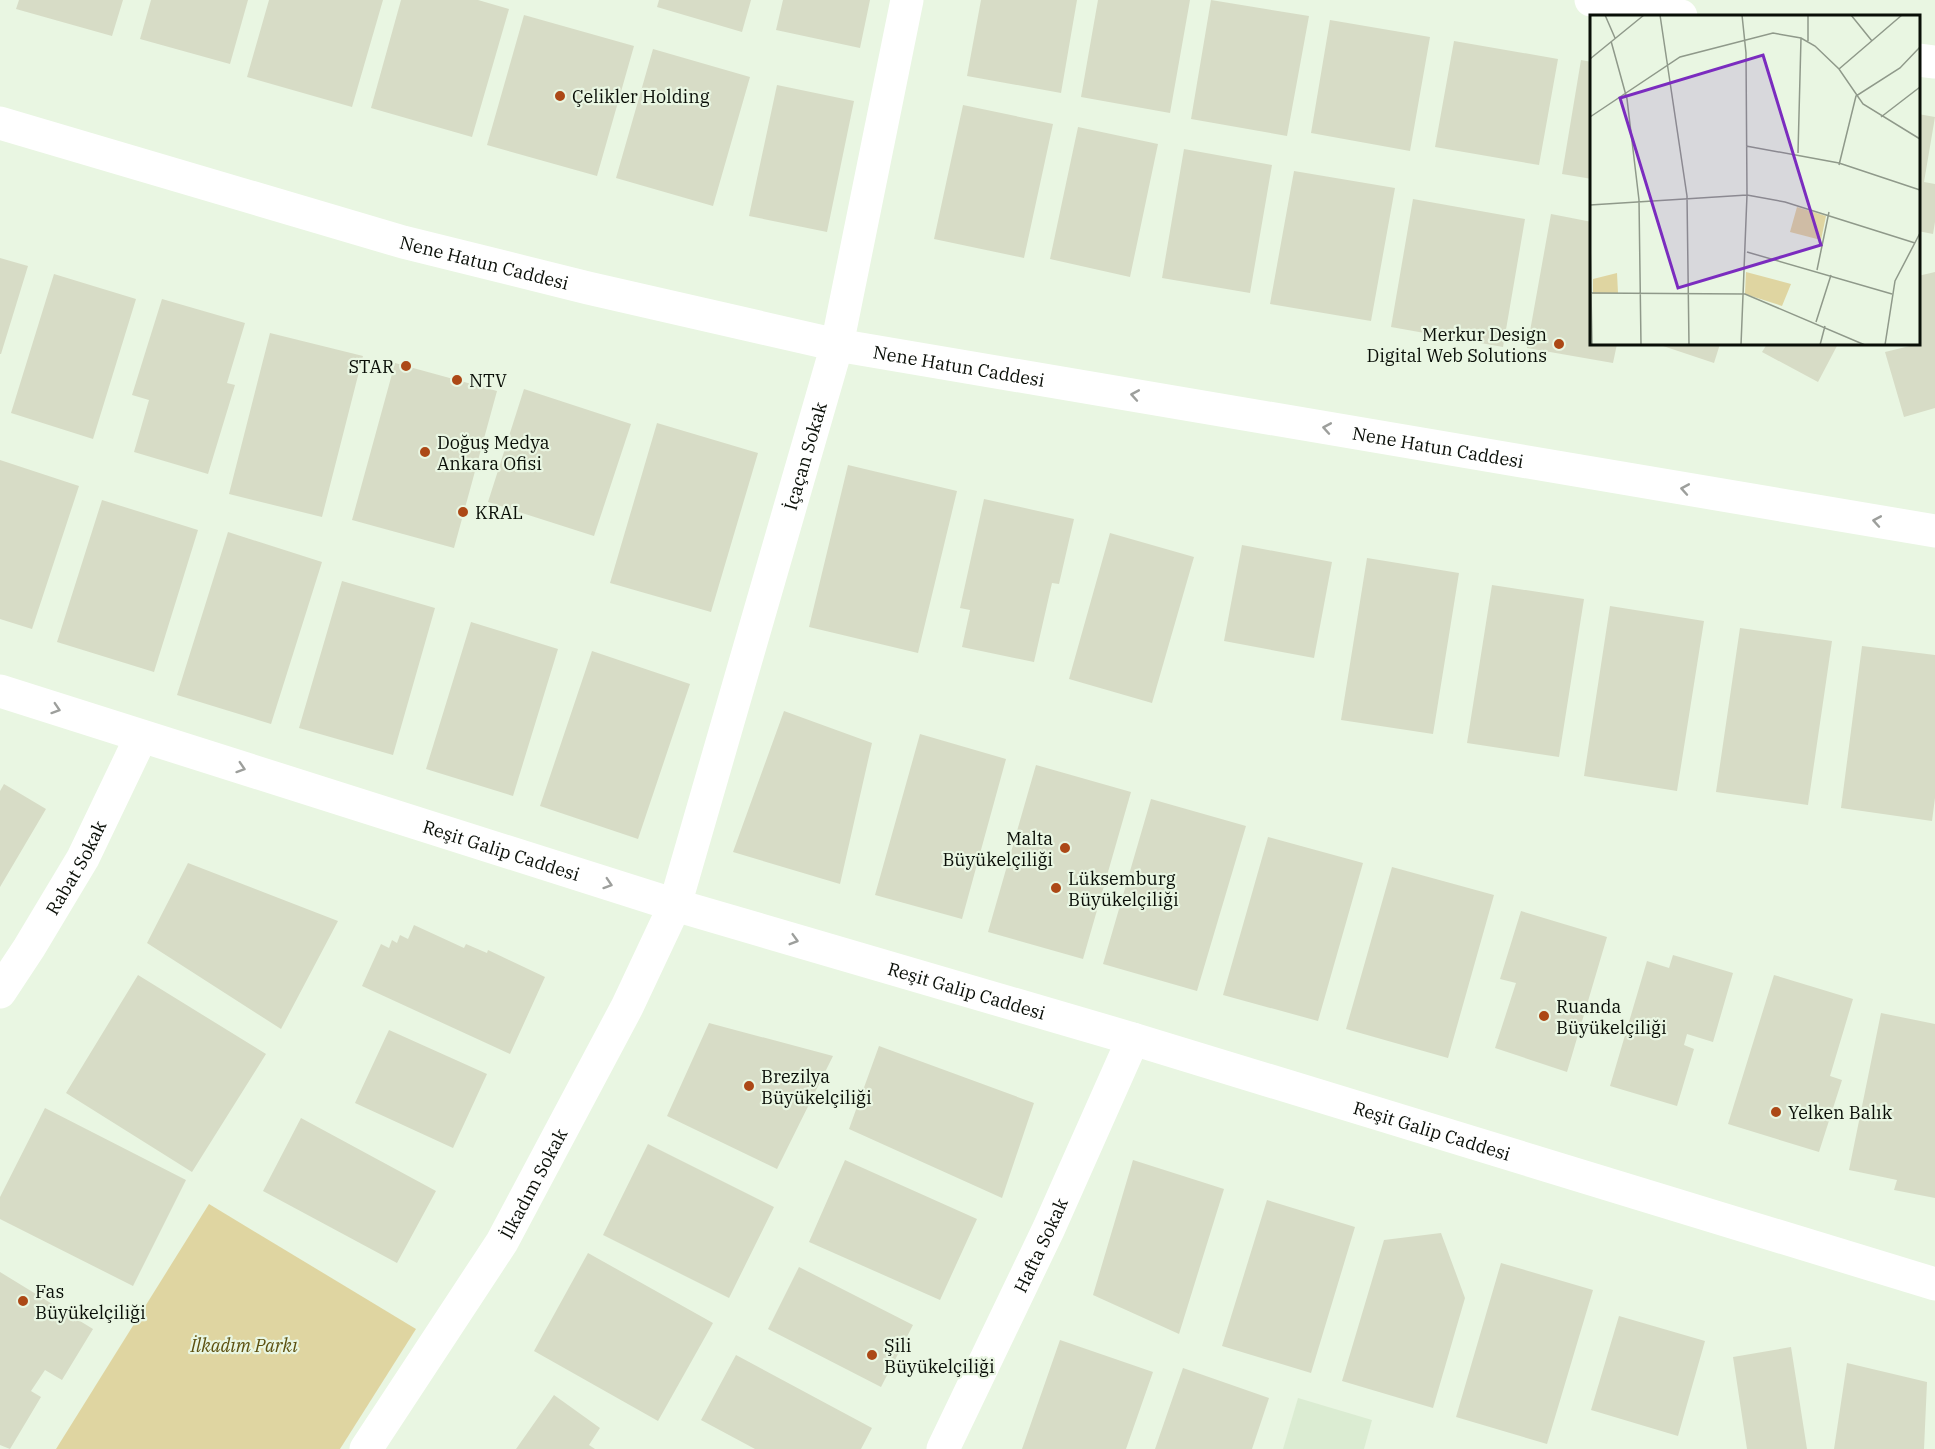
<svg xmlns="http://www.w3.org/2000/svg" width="1935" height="1449" font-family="'IBM Plex Serif',serif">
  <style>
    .built { fill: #dbecd2 }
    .green { fill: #dfd5a1 }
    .building { fill: #d7dcc6 }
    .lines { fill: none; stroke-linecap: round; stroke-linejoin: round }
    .street { stroke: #fff; stroke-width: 33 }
    .secondary { stroke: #fff; stroke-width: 33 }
    .oneway { stroke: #9d9f9c }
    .poi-dot { fill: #ac4816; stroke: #e9f6e2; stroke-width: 2 }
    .labels { text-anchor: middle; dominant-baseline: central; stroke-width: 4.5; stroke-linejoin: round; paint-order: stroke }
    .poi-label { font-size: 18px; fill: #090e07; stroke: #e9f6e2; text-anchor: start }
    .street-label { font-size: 18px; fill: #090e07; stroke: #e9f6e2 }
    .park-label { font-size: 18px; font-style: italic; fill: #5c500f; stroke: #e9f6e2 }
    .inset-road { fill: none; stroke: #8f998a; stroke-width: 1.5 }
    .view { fill: #7b2cbf; fill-opacity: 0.15; stroke: #7b2cbf; stroke-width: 3 }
    .inset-edge { fill: none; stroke: #090e07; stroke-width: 3 }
  </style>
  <rect width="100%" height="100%" fill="#e9f6e2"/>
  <!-- built -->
  <path class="built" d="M 1298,1398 L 1372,1420 L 1364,1449 L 1283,1449 Z"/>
  <!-- green -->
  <path class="green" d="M 209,1204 L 416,1329 L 340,1449 L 56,1449 Z"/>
  <!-- building -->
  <path class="building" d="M 19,0 L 123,0 L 112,36 L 16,9 Z
    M 151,0 L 248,0 L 230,64 L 140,39 Z
    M 269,0 L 383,0 L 352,107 L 247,77 Z
    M 401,0 L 478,0 L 509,9 L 472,137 L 371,108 Z
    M 659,0 L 751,0 L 742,32 L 657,7 Z
    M 783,0 L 870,0 L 860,48 L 776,30 Z
    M 981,0 L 1077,0 L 1061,93 L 967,76 Z
    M 1098,0 L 1190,0 L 1170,113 L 1081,97 Z
    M 1211,0 L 1309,16 L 1287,136 L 1191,119 Z
    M 524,15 L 634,46 L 597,176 L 487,145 Z
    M 1330,20 L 1430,37 L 1410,151 L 1311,133 Z
    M 1454,41 L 1558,59 L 1539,165 L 1435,147 Z
    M 653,49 L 750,77 L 713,206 L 616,178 Z
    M 1581,60 L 1592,62 L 1592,179 L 1562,174 Z
    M 777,85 L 854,101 L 827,232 L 749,216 Z
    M 963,105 L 1053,124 L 1024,258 L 934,239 Z
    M 1918,114 L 1935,117 L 1924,182 L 1935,184 L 1935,222 L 1933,234 L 1918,231 Z
    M 1078,127 L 1158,144 L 1130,277 L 1050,259 Z
    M 1184,149 L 1272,165 L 1250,293 L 1162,278 Z
    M 1294,171 L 1395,188 L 1371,321 L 1270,304 Z
    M 1413,199 L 1525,219 L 1503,347 L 1391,327 Z
    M 1551,214 L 1592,222 L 1592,344 L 1617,344 L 1613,363 L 1527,348 Z
    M 0,258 L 28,266 L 1,354 L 0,354 Z
    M 1935,272 L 1935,408 L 1904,417 L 1885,352 L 1918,344 L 1918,276 Z
    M 54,274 L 136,299 L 93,439 L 11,413 Z
    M 162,299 L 245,323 L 227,383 L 235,385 L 208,474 L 134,452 L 149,400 L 132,395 Z
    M 270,333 L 363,356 L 322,517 L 229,494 Z
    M 1657,344 L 1720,344 L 1714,363 Z
    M 1767,344 L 1838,344 L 1818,382 L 1762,352 Z
    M 395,363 L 497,391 L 454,548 L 352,520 Z
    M 524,389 L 631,424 L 594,536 L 488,502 Z
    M 657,423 L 758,453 L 711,612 L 610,583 Z
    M 0,460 L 79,486 L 32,629 L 0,619 Z
    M 848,465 L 957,491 L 918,653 L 809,627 Z
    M 984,499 L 1074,519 L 1059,584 L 1052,583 L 1034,662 L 962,647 L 970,610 L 960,608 Z
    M 102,500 L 198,530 L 154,672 L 57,642 Z
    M 228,532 L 322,562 L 271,724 L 177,695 Z
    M 1110,533 L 1194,557 L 1152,703 L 1069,679 Z
    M 1242,545 L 1332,562 L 1314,658 L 1224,641 Z
    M 1367,558 L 1459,573 L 1433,734 L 1341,720 Z
    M 342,581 L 435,608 L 393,755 L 299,728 Z
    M 1492,585 L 1584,599 L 1559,757 L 1467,743 Z
    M 1610,606 L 1704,621 L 1677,791 L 1584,776 Z
    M 471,622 L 558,649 L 513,796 L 426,769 Z
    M 1740,628 L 1832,641 L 1808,805 L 1716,792 Z
    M 1862,646 L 1935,655 L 1935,798 L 1932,821 L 1841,808 Z
    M 592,651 L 690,684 L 638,839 L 540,806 Z
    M 784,711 L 872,743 L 840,884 L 733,852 Z
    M 920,734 L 1006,759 L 962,919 L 875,895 Z
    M 1036,765 L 1131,792 L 1083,959 L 988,932 Z
    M 4,784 L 46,809 L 0,887 L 0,791 Z
    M 1151,799 L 1246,826 L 1197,991 L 1103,964 Z
    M 1268,837 L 1363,863 L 1318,1021 L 1223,995 Z
    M 188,863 L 338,921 L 281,1029 L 147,943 Z
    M 1392,867 L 1494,895 L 1448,1058 L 1346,1029 Z
    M 1521,911 L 1607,937 L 1567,1072 L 1495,1048 L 1516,983 L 1500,979 Z
    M 414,925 L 464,948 L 466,944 L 487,953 L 488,950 L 545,977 L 510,1054 L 362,986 L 381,944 L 389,948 L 392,940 L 397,943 L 400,935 L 408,939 Z
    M 1673,955 L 1733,973 L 1713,1042 L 1687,1034 L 1684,1045 L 1694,1049 L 1677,1106 L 1610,1086 L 1647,961 L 1669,968 Z
    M 138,975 L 266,1054 L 192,1172 L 66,1093 Z
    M 1774,975 L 1853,999 L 1830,1076 L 1842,1080 L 1819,1152 L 1728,1124 Z
    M 1881,1013 L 1935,1024 L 1935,1198 L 1894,1190 L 1897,1180 L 1849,1170 Z
    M 709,1023 L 833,1056 L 777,1169 L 667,1116 Z
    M 389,1030 L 487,1074 L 453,1148 L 355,1103 Z
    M 879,1046 L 1034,1103 L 1002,1198 L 849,1129 Z
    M 45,1108 L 186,1180 L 133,1286 L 0,1219 L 0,1197 Z
    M 301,1118 L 436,1191 L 397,1263 L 263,1191 Z
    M 648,1144 L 774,1207 L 729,1298 L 603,1235 Z
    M 845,1160 L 977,1219 L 940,1300 L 809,1242 Z
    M 1133,1160 L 1224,1189 L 1179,1334 L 1093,1295 Z
    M 1267,1200 L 1355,1227 L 1311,1373 L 1222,1346 Z
    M 1441,1233 L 1465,1298 L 1433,1408 L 1342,1381 L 1384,1240 Z
    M 588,1253 L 713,1323 L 658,1421 L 534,1351 Z
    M 1501,1263 L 1593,1290 L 1547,1444 L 1456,1417 Z
    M 799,1267 L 913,1325 L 881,1387 L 768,1329 Z
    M 0,1272 L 93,1329 L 62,1380 L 45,1370 L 31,1391 L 41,1397 L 10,1449 L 0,1445 Z
    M 1619,1316 L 1705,1341 L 1678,1436 L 1591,1410 Z
    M 1060,1340 L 1153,1372 L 1126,1449 L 1022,1449 Z
    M 1791,1347 L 1807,1449 L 1747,1449 L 1733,1357 Z
    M 736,1355 L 872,1428 L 861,1449 L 755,1449 L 701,1420 Z
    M 1847,1363 L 1927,1382 L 1924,1449 L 1834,1449 Z
    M 1183,1368 L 1269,1398 L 1252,1449 L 1155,1449 Z
    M 554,1395 L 600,1428 L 589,1445 L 595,1449 L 516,1449 Z"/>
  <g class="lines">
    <!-- street -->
    <g class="street">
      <path d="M 1591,0 L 1681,16"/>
      <path d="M 1918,60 L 1935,62"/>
      <path id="s1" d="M 0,992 L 29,948 L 83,858 L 141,737"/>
      <path id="s2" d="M 366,1449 L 502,1242 L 627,1007 L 675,905 L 837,345 L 907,0"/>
      <path id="s3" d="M 943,1449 L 1049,1228 L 1133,1039"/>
    </g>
    <!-- secondary -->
    <g class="secondary">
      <path id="s4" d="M 0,123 L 403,242 L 588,288 L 837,345 L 1935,531"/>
      <path id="s5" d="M 0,691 L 675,905 L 1133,1039 L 1935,1284"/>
    </g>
  </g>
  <!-- one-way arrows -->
  <defs><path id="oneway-chevron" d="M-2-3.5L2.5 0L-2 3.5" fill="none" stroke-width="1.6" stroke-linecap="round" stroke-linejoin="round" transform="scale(1.5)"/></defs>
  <g class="oneway">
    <use href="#oneway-chevron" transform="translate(1135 395) rotate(-170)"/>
    <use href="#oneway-chevron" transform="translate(1327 428) rotate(-170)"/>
    <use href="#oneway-chevron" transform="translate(1685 489) rotate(-170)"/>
    <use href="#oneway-chevron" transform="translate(1877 521) rotate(-170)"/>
    <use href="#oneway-chevron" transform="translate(56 709) rotate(18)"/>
    <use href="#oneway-chevron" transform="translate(241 768) rotate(18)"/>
    <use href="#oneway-chevron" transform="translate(608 884) rotate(18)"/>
    <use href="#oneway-chevron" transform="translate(794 940) rotate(16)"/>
  </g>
  <!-- markers -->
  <g class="poi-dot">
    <circle cx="560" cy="96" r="6"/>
    <circle cx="1559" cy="344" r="6"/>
    <circle cx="406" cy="366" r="6"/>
    <circle cx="457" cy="380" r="6"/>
    <circle cx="425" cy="452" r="6"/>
    <circle cx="463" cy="512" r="6"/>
    <circle cx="1065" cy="848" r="6"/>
    <circle cx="1056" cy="888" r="6"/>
    <circle cx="1544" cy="1016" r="6"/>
    <circle cx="749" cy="1086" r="6"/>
    <circle cx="1776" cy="1112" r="6"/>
    <circle cx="23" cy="1301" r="6"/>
    <circle cx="872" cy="1355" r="6"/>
  </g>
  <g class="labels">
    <!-- poi labels -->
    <g class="poi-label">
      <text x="572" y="96">Çelikler Holding</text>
      <text x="1547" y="334" text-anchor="end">Merkur Design<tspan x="1547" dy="21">Digital Web Solutions</tspan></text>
      <text x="394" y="366" text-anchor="end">STAR</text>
      <text x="469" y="380">NTV</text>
      <text x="437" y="442">Doğuş Medya<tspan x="437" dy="21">Ankara Ofisi</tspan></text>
      <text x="475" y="512">KRAL</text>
      <text x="1053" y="838" text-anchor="end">Malta<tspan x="1053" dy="21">Büyükelçiliği</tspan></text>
      <text x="1068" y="878">Lüksemburg<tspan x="1068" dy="21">Büyükelçiliği</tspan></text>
      <text x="1556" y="1006">Ruanda<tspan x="1556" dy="21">Büyükelçiliği</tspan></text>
      <text x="761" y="1076">Brezilya<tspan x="761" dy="21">Büyükelçiliği</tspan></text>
      <text x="1788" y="1112">Yelken Balık</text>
      <text x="35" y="1291">Fas<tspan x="35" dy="21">Büyükelçiliği</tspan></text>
      <text x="884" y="1345">Şili<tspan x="884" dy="21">Büyükelçiliği</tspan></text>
    </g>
    <!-- street labels -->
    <g class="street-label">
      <text stroke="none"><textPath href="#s4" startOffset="504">Nene Hatun Caddesi</textPath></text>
      <text stroke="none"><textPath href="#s4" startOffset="990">Nene Hatun Caddesi</textPath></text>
      <text stroke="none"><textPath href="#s4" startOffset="1476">Nene Hatun Caddesi</textPath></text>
      <text stroke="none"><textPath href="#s2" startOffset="1094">İçaçan Sokak</textPath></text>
      <text stroke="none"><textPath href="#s5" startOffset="526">Reşit Galip Caddesi</textPath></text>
      <text stroke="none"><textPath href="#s1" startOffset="146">Rabat Sokak</textPath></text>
      <text stroke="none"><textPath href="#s5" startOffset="1012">Reşit Galip Caddesi</textPath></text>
      <text stroke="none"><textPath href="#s5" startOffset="1498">Reşit Galip Caddesi</textPath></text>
      <text stroke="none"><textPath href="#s2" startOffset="314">İlkadım Sokak</textPath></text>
      <text stroke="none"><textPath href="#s3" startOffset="226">Hafta Sokak</textPath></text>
    </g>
    <!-- park labels -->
    <g class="park-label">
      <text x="244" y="1345">İlkadım Parkı</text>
    </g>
  </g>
  <!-- overview -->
  <g transform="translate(1590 15)">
    <rect width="330" height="330" fill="#e9f6e2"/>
    <path d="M 207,192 L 236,201 L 231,225 L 200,217 ZM 156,257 L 201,269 L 192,291 L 155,279 ZM 27,258 L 28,278 L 3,279 L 3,264 Z" fill="#dfd5a1"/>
    <path class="inset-road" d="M 15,0 L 25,23M 70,0 L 97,181 L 99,330M 261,0 L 282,26M 21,26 L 37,84 L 49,185 L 51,330M 218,26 L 218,0M 0,44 L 54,0M 249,54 L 312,0M 0,102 L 90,42 L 183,18 L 211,23 L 225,31 L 249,54 L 273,89 L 330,124M 291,102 L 330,72M 156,131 L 249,148 L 330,175M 208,138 L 211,23M 249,150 L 266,81 L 310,53 L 330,32M 0,190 L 157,180 L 195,187 L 325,228M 0,224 L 2,330M 157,237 L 302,279M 227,255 L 239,197M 0,278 L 155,279 L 275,330M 226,307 L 241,260M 151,330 L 157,180 L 156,38 L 152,0M 230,330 L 235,311M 295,330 L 305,266 L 330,218"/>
    <path class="view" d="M 173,40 L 231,230 L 88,273 L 30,83 Z"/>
    <rect width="330" height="330" class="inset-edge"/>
  </g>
</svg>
